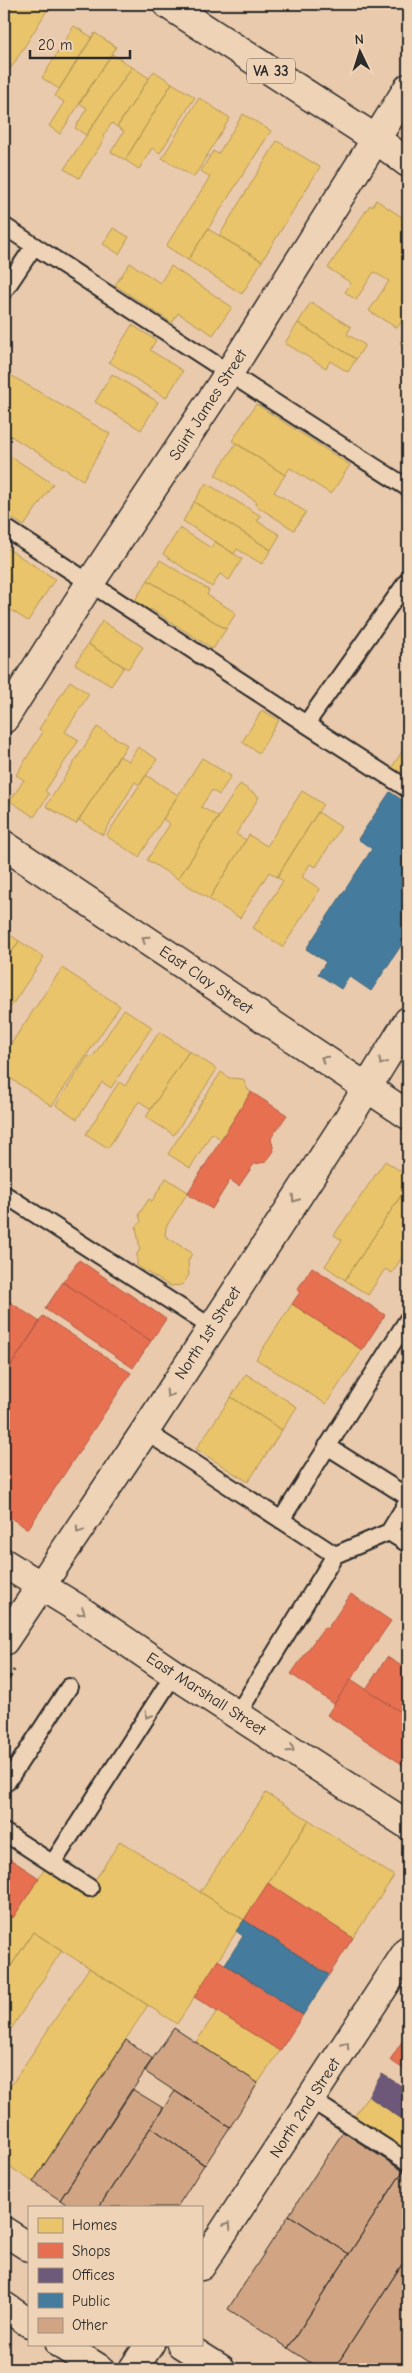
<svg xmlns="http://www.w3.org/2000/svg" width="412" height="2373" font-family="'Comic Neue',sans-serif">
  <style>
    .homes { fill: #e9c46a; stroke: #b09657 }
    .shops { fill: #e76f51; stroke: #af5b46 }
    .offices { fill: #6d597a; stroke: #594b62 }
    .public { fill: #457b9d; stroke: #3d637b }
    .building { fill: #d1a583; stroke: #2b2b2b }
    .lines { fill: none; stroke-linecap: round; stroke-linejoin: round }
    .service-casing { stroke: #2b2b2b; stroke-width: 20 }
    .minor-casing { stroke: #2b2b2b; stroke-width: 31 }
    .tertiary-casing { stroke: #2b2b2b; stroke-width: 31 }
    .primary-casing { stroke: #2b2b2b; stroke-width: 31 }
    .path { stroke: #2b2b2b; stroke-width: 3; stroke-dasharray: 5 4; stroke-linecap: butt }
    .service { stroke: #efd3b6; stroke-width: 16 }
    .minor { stroke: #efd3b6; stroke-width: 28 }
    .tertiary { stroke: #efd3b6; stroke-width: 28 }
    .primary { stroke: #efd3b6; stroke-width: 28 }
    .oneway { stroke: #8d7f70 }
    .labels { text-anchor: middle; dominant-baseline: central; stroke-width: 5; stroke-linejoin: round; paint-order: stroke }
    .shield { fill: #efd3b6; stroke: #665d55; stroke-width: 1 }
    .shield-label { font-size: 15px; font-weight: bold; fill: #2b2b2b }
    .street-label { font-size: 16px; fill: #2b2b2b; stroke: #efd3b6 }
  </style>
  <rect width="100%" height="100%" fill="#eacaac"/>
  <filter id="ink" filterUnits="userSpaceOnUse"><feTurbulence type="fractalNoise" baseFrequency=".02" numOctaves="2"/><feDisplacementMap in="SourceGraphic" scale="10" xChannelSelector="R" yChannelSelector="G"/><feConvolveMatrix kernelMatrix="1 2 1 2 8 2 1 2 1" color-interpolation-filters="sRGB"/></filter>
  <g filter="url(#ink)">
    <!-- homes -->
    <path class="homes" d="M 14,4 L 51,4 L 11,68 L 4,64 L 4,20 Z
      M 74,26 L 92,37 L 59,89 L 42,78 Z
      M 95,33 L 116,47 L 60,134 L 49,126 L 64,102 L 55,96 Z
      M 112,54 L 132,67 L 86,135 L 75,128 L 87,108 L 79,103 Z
      M 132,67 L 149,78 L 117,127 L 112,123 L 103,136 L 105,138 L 79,178 L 64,169 Z
      M 154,71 L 172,83 L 125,160 L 111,152 L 124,131 L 117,127 Z
      M 172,83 L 195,97 L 160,153 L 152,148 L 139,169 L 125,160 Z
      M 199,98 L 230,118 L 194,177 L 162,158 Z
      M 243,114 L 271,131 L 188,260 L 166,246 L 210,177 L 201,171 L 213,151 L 218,154 Z
      M 277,141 L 320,167 L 262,261 L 219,236 Z
      M 376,200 L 408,221 L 408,322 L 403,319 L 397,328 L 369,311 L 389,281 L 374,272 L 356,300 L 345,292 L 351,283 L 328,268 L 370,205 L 372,207 Z
      M 113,228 L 129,237 L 119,254 L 103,244 Z
      M 208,229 L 262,261 L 242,294 L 188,260 Z
      M 130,263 L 160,283 L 171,266 L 232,307 L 213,335 L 178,313 L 172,323 L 115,285 Z
      M 311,302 L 351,327 L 347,334 L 365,345 L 356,359 L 298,323 Z
      M 298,323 L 356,359 L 348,372 L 330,361 L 326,368 L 285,343 Z
      M 132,325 L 156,340 L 150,350 L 183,371 L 166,398 L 109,362 Z
      M 408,330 L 408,349 L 400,343 Z
      M 7,373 L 110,434 L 83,480 L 4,432 L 4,378 Z
      M 112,374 L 158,402 L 141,430 L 95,402 Z
      M 256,404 L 350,465 L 331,494 L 290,468 L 285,475 L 232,441 Z
      M 236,443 L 285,475 L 274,492 L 306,512 L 294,530 L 255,505 L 257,502 L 215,475 Z
      M 4,452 L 53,484 L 24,526 L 4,513 Z
      M 206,483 L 261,516 L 257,521 L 280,535 L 271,550 L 194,502 Z
      M 194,502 L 271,550 L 262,564 L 237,549 L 234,554 L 183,521 Z
      M 180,528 L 211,548 L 215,541 L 242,559 L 229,580 L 220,574 L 212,587 L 163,554 Z
      M 4,546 L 55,579 L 28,621 L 4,606 Z
      M 160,560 L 209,590 L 207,595 L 236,613 L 226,629 L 148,580 Z
      M 148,580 L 226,629 L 213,649 L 151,609 L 149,613 L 133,603 Z
      M 102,621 L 143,647 L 128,669 L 88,644 Z
      M 88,644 L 124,667 L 111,686 L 75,664 Z
      M 70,681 L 89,694 L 65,732 L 79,740 L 45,791 L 49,794 L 34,817 L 10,801 L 24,780 L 16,775 L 43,732 L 39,729 Z
      M 262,710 L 279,720 L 259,753 L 242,742 Z
      M 97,727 L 127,745 L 76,824 L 46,806 Z
      M 408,742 L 408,780 L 391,769 Z
      M 138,747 L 157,759 L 140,785 L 135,782 L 103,835 L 79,820 L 119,756 L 129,761 Z
      M 202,758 L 231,776 L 219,795 L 212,790 L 201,807 L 219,817 L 178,879 L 147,860 L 170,824 L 163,819 Z
      M 146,775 L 178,795 L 139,857 L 106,836 Z
      M 240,784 L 259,797 L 236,834 L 246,840 L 209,899 L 178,879 Z
      M 302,791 L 323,804 L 277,877 L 269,872 L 240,918 L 209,899 L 249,835 L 267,846 Z
      M 318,812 L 341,827 L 316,867 L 310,864 L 302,877 L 320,889 L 283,947 L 253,928 L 283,881 L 277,877 Z
      M 4,931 L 19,941 L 4,964 Z
      M 19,941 L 44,957 L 4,1017 L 4,964 Z
      M 62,968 L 120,1006 L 52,1106 L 4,1074 L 4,1054 Z
      M 124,1009 L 152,1027 L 111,1088 L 102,1082 L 77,1119 L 56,1105 L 88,1056 L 92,1058 Z
      M 159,1032 L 189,1051 L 151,1109 L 139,1101 L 108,1148 L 86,1134 L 119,1082 L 125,1086 Z
      M 189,1051 L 217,1069 L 174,1135 L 146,1117 Z
      M 221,1072 L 229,1078 L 243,1079 L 248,1090 L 251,1092 L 221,1139 L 212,1133 L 190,1168 L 168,1154 Z
      M 385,1161 L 408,1176 L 408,1185 L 345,1280 L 325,1266 L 342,1240 L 334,1235 Z
      M 166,1178 L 188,1192 L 166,1227 L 165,1236 L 192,1253 L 188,1261 L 189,1275 L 182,1285 L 170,1286 L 137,1266 L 137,1254 L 140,1249 L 136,1227 L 141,1222 L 139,1214 L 149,1199 L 152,1201 Z
      M 408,1185 L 408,1248 L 392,1273 L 385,1269 L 368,1295 L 345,1280 Z
      M 292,1304 L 362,1350 L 326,1404 L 256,1359 Z
      M 246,1374 L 297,1407 L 282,1430 L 231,1397 Z
      M 231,1397 L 282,1430 L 248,1482 L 196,1449 Z
      M 266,1793 L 309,1820 L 244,1920 L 200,1892 Z
      M 309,1820 L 394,1876 L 353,1938 L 268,1883 Z
      M 120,1841 L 244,1920 L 177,2024 L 33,1932 L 4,1977 L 4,1912 L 13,1918 L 45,1868 L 86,1894 Z
      M 33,1932 L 62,1950 L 4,2040 L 4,1977 Z
      M 89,1968 L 148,2005 L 33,2182 L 4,2163 L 4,2096 Z
      M 217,2011 L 280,2051 L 258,2083 L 196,2042 Z
      M 368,2096 L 408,2123 L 408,2156 L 352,2120 Z"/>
    <!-- shops -->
    <path class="shops" d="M 251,1092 L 287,1115 L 271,1138 L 274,1151 L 266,1162 L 254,1164 L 239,1186 L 230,1180 L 212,1209 L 187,1194 Z
      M 79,1260 L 166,1319 L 151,1341 L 63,1282 Z
      M 312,1267 L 385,1315 L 362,1350 L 292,1304 L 300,1292 L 297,1290 Z
      M 63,1282 L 151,1341 L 133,1368 L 45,1309 Z
      M 4,1298 L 40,1322 L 4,1376 Z
      M 43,1316 L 131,1373 L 28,1529 L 4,1514 L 4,1376 Z
      M 351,1594 L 391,1621 L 334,1704 L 291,1674 L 324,1627 L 327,1629 Z
      M 387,1657 L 408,1670 L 408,1717 L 366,1689 Z
      M 351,1679 L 408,1717 L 408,1768 L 327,1715 Z
      M 4,1855 L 39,1878 L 13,1918 L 4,1912 Z
      M 268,1883 L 353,1938 L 329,1975 L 244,1920 Z
      M 218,1960 L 303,2015 L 280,2051 L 194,1997 Z
      M 408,2032 L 408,2072 L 390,2060 Z"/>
    <!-- offices -->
    <path class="offices" d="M 382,2074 L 408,2090 L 408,2123 L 368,2096 Z"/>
    <!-- public -->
    <path class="public" d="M 390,792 L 408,804 L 408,935 L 371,991 L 349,976 L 341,989 L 318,974 L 326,962 L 306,949 L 372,849 L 358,839 Z
      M 244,1920 L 329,1975 L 303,2015 L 225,1964 L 243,1936 L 236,1931 Z"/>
    <!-- building -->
    <path class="building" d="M 174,2028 L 258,2083 L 230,2127 L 144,2071 Z
      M 126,2040 L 153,2059 L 60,2200 L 33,2182 Z
      M 132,2089 L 163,2108 L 99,2207 L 71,2207 L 60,2200 Z
      M 175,2091 L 230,2127 L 205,2165 L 151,2127 Z
      M 151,2127 L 204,2165 L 177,2207 L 99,2207 Z
      M 343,2132 L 403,2171 L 349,2254 L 289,2215 Z
      M 403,2171 L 408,2175 L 408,2255 L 334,2369 L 320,2369 L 288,2348 Z
      M 289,2215 L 349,2254 L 288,2348 L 228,2309 Z
      M 408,2255 L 408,2369 L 334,2369 Z"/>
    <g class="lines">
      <defs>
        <path id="service" d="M 4,226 C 138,314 272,402 408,488
          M 4,291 L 34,246
          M 4,527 L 306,724 L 408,789
          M 306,724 L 408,580
          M 4,1194 L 211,1327
          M 145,1431 L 335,1555
          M 327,1446 L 408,1497
          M 281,1520 L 408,1319
          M 389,1532 L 408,1501
          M 237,1715 L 335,1555 L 389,1532 L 408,1544
          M 4,1780 L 7,1782 L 69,1687
          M 4,1832 L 90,1888
          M 53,1863 L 174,1674
          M 310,2099 L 408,2162"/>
        <path id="minor" d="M 4,719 L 90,583 L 229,373 L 408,88"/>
        <path id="tertiary" d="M 4,845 L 408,1115
          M 4,1563 L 77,1608 L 174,1674 L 408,1825
          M 4,1641 L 145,1431 L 346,1122 L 408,1021
          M 201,2266 L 408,1950
          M 133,2369 L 150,2344"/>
        <path id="primary" d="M 167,4 L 376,139 L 408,163
          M 4,2231 L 29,2247
          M 4,2306 L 29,2323
          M 60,2344 L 100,2369
          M 181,2344 L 221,2369"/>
      </defs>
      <!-- service casing -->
      <use href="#service" class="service-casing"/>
      <!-- minor casing -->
      <use href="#minor" class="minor-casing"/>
      <!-- tertiary casing -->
      <use href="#tertiary" class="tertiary-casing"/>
      <!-- primary casing -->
      <use href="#primary" class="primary-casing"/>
      <!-- path -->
      <path class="path" d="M 4,1687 L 14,1670"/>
      <!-- service -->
      <use href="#service" class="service"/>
      <!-- minor -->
      <use href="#minor" class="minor"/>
      <!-- tertiary -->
      <use href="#tertiary" class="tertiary"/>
      <!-- primary -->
      <use href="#primary" class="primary"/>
    </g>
    <!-- one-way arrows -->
    <defs><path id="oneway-chevron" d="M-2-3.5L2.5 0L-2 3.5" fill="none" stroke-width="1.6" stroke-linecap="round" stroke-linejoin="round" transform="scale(1.25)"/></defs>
    <g class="oneway">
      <use href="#oneway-chevron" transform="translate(145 939) rotate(-146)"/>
      <use href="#oneway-chevron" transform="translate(324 1059) rotate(-146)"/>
      <use href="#oneway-chevron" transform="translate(382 1062) rotate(121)"/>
      <use href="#oneway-chevron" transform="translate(295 1199) rotate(123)"/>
      <use href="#oneway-chevron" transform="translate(169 1394) rotate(123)"/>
      <use href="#oneway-chevron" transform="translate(79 1530) rotate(124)"/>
      <use href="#oneway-chevron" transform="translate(82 1612) rotate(34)"/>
      <use href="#oneway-chevron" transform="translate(148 1715) rotate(123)"/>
      <use href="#oneway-chevron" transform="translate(291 1749) rotate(33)"/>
      <use href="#oneway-chevron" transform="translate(346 2045) rotate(-57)"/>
      <use href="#oneway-chevron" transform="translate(228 2225) rotate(-57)"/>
    </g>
  </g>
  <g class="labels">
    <!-- shield labels -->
    <rect class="shield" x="247" y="58.5" width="48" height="25" rx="4"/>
    <g class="shield-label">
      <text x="271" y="71">VA 33</text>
    </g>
    <!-- street labels -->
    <g class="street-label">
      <text transform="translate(208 405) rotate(-57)">Saint James Street</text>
      <text transform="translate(206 980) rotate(34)">East Clay Street</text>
      <text transform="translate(208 1333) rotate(-57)">North 1st Street</text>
      <text transform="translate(206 1694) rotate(33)">East Marshall Street</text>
      <text transform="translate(305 2108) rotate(-57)">North 2nd Street</text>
    </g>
  </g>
  <!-- margin -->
  <rect width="412" height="2373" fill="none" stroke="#efd3b6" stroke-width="20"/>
  <rect x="10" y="10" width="392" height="2353" fill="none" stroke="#2b2b2b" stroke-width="2" filter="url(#ink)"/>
  <!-- legend -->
  <rect x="28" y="2206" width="175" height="140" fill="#efd3b6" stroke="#a1907e"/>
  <rect x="38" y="2218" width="25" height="15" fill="#e9c46a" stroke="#a1907e"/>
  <text x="72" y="2230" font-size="15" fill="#2b2b2b">Homes</text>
  <rect x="38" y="2243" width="25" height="15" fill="#e76f51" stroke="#a1907e"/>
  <text x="72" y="2256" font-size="15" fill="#2b2b2b">Shops</text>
  <rect x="38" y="2268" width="25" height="15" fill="#6d597a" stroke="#a1907e"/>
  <text x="72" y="2280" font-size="15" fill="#2b2b2b">Offices</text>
  <rect x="38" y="2293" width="25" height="15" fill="#457b9d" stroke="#a1907e"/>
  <text x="72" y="2306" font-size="15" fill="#2b2b2b">Public</text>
  <rect x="38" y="2318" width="25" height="15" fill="#d1a583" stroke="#a1907e"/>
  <text x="72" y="2330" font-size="15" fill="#2b2b2b">Other</text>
  <!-- north arrow -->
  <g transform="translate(360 52) rotate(356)" stroke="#efd3b6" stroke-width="4" paint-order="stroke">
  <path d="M0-4L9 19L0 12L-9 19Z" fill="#2b2b2b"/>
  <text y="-8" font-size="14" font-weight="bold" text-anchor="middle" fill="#2b2b2b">N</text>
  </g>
  <!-- scale -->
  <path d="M30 50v8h100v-8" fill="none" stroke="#2b2b2b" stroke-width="2.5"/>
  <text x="38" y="50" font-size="15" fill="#2b2b2b" stroke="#efd3b6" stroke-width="4" paint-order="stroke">20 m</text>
</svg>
